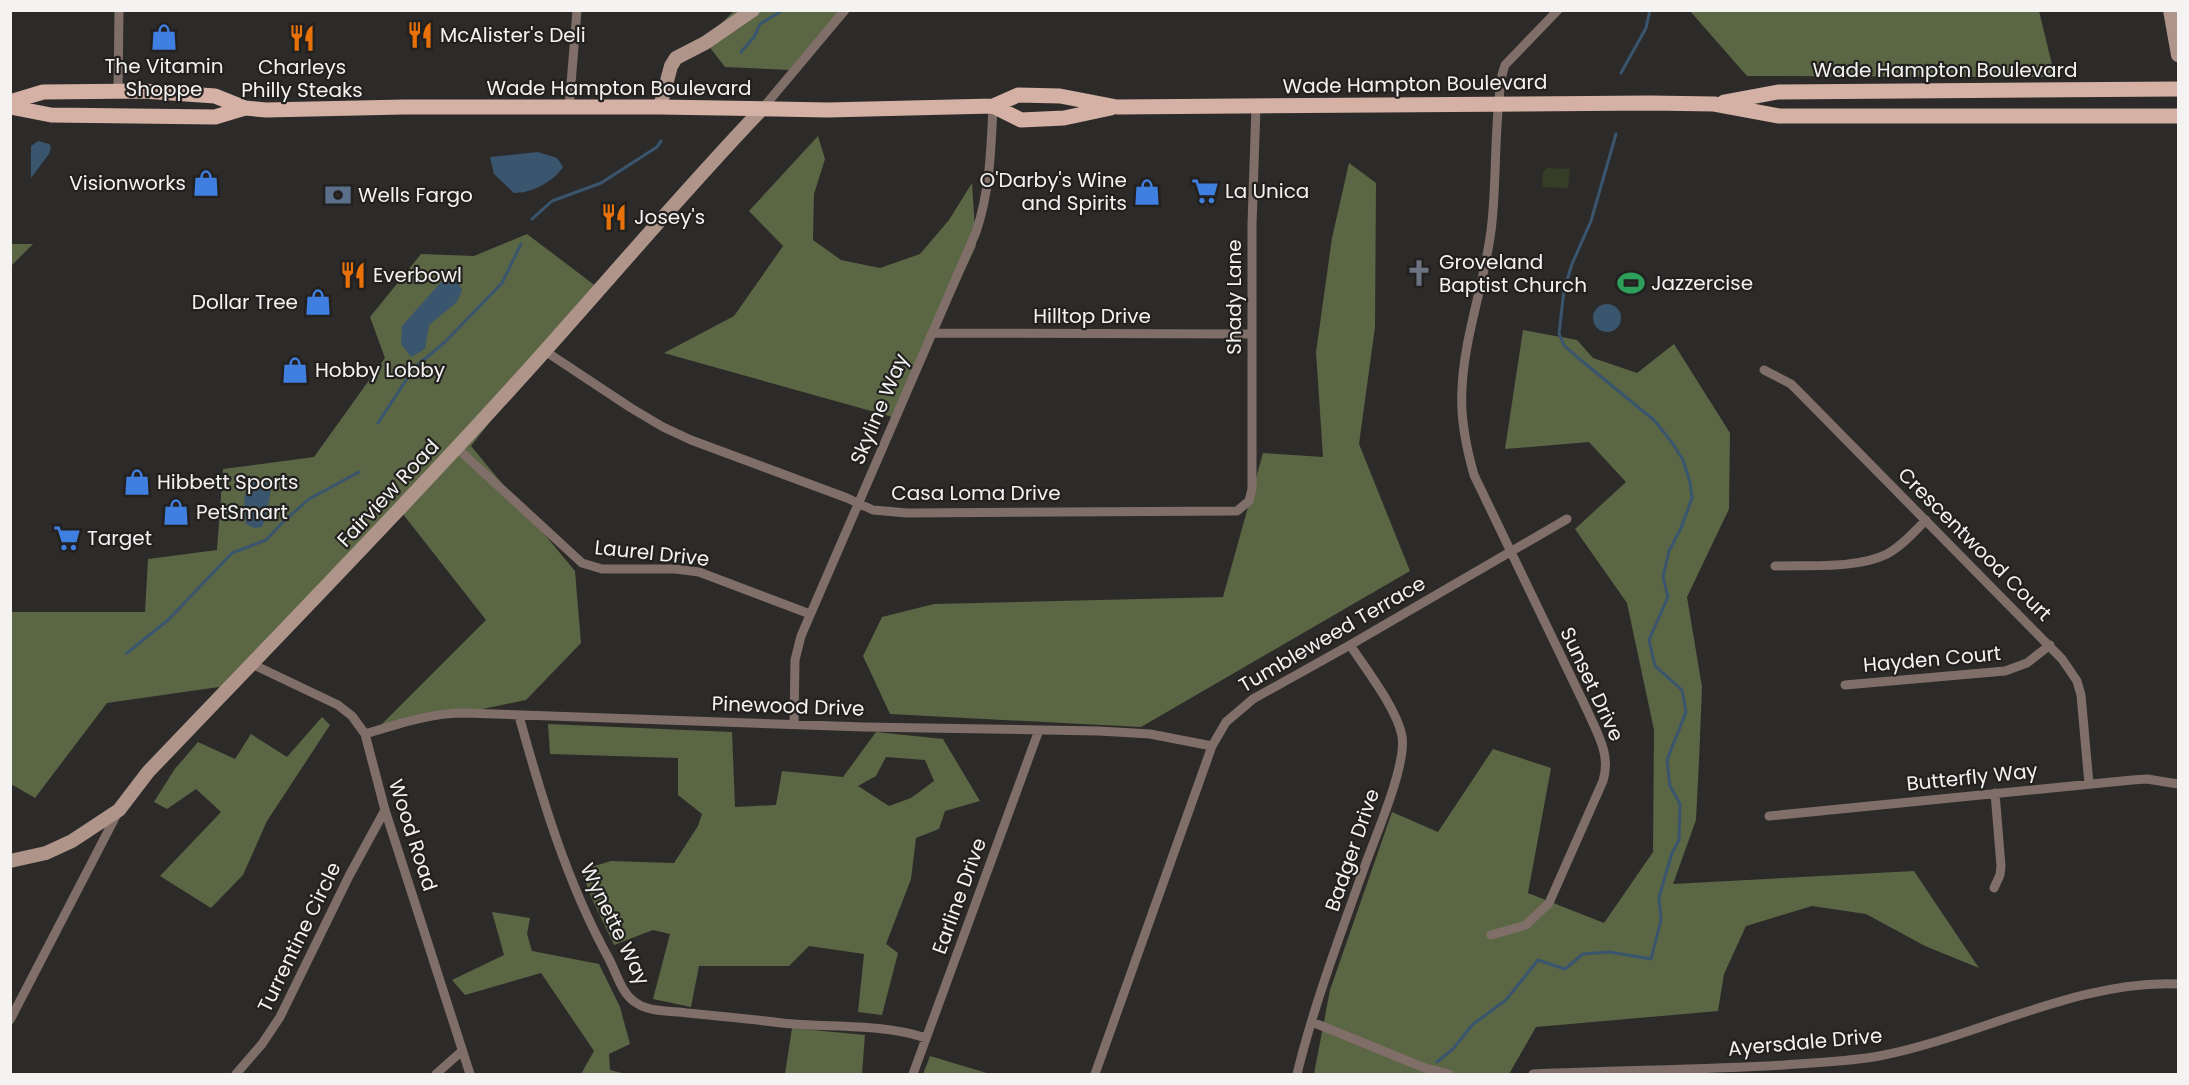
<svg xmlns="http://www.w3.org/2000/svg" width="2189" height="1085" font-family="Poppins,sans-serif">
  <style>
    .green { fill: #363d27 }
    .forest { fill: #5b6644; fill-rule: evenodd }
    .water { fill: #3a556e }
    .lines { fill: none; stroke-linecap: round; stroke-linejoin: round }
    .stream { stroke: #3a556e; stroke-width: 3 }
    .street { stroke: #806e68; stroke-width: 9 }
    .secondary { stroke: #af948a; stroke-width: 14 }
    .primary { stroke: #d4b1a4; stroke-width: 15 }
    .labels { text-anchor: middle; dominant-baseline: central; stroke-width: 4.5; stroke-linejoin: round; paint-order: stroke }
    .poi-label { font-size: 20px; fill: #f4f3f2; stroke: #232120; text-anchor: start }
    .street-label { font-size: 20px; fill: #f4f3f2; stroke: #232120 }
  </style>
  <rect width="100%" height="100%" fill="#2d2b29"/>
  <!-- green -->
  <path class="green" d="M 1547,168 L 1570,169 L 1568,188 L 1542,187 L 1543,172 Z"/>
  <!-- forest -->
  <path class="forest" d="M 734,11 L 840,11 L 790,70 L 725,67 L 704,40 Z
    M 1690,11 L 2039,11 L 2055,77 L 1747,76 Z
    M 818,136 L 825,159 L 814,194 L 813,240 L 841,260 L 880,268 L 920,254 L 949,220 L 972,183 L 976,246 L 896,418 L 664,353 L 734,316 L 783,246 L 749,211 Z
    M 1349,163 L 1376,183 L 1375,327 L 1359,444 L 1410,571 L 1141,727 L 890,714 L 863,656 L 882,617 L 934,604 L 1223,597 L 1263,453 L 1323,457 L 1316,352 L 1332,238 Z
    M 527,234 L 597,287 L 471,446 L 575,571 L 581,643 L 526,700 L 374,732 L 486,620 L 399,509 L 226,686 L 107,703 L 35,798 L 11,784 L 11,612 L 145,612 L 148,559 L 217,550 L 223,469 L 314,457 L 385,358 L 370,317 L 421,254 L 474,256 Z
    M 11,244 L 33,244 L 11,266 Z
    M 1523,330 L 1577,340 L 1593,358 L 1637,373 L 1674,344 L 1730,433 L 1729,509 L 1687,597 L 1702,687 L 1699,761 L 1696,820 L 1673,884 L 1914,871 L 1979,968 L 1925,946 L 1866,914 L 1812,906 L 1746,926 L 1724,974 L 1718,1011 L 1536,1027 L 1509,1074 L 1314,1074 L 1330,990 L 1392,812 L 1438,832 L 1493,749 L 1551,768 L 1528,893 L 1604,923 L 1653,852 L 1654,730 L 1627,603 L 1575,529 L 1626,482 L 1589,442 L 1505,449 Z
    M 322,717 L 330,725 L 267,821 L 243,875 L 211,908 L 160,876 L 221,812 L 196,789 L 167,809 L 154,802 L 174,770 L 198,742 L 235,759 L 251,734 L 287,757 Z
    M 548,724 L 732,732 L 735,807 L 776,805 L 782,771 L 843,777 L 876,732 L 943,739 L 980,801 L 945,811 L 939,829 L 916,838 L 911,879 L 886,944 L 898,953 L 882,1015 L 858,1012 L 864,954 L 809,946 L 789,966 L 699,966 L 691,1007 L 653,999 L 670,934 L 653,930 L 614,945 L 592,899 L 581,870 L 611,861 L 674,863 L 698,826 L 702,814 L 678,795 L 678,758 L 550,754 ZM 886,757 L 925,760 L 934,781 L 911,798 L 889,806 L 858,786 L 876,776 Z
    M 492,912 L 530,918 L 527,934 L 532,951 L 599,964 L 620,1007 L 630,1044 L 609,1054 L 610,1070 L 626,1074 L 581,1074 L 594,1051 L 541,973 L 465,995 L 452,980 L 504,955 Z
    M 792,1028 L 865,1035 L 862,1074 L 785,1074 Z
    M 930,1056 L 990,1074 L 923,1074 Z"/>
  <!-- water -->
  <path class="water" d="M 38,141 L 49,144 L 51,147 L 49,154 L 31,178 L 31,146 Z
    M 538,152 L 557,158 L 563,167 C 553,182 532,193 514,193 L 494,174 L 490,157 Z
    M 455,278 L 462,290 L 457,302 L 429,325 L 425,349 L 411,357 L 401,344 L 402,326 L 441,282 Z
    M1593 318a14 14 0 1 1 28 0a14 14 0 1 1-28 0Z
    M 260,480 L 271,484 C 272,490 265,521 262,527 L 254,528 L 246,524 C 245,509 241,496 250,483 Z"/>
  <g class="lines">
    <!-- stream -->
    <path class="stream" d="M 741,52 L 754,37 L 760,24 L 783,10
      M 1621,73 L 1646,28 L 1650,10
      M 532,219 L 552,201 L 601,183 L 657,147 L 661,141
      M 378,423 L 414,368 L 445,342 L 502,283 L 521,244
      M 127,653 L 168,620 L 232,553 L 266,540 L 283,522 L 309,499 L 359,472
      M 1437,1062 L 1453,1049 L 1472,1025 L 1506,1000 L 1538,960 L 1565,969 L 1583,954 L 1609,952 L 1651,959 L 1661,920 L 1659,897 L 1672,853 L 1679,840 L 1680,804 L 1670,786 L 1667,760 L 1686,712 L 1682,690 L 1655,666 L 1649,640 L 1668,597 L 1663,577 L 1669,551 L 1681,528 L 1692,498 L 1690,482 L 1683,460 L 1673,444 L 1655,421 L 1577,357 L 1564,345 L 1559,334 L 1564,290 L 1572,264 L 1591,221 L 1616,134"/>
    <!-- street -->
    <path class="street" d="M 118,92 L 119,10
      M 569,108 L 577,10
      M 762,109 L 845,10
      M 932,333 L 1251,334
      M 545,351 L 631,408 L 663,427 L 691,440 L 847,498 L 873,510 L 907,513 L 1237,511 L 1249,501 L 1252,489 L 1252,225 L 1256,106
      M 1764,370 L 1791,384 L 1801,394 L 2062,659 L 2077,681 L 2081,695 L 2089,784
      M 457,448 L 582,563 L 602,569 L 675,569 L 699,572 L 810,614
      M 1775,566 C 1808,565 1857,569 1887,554 C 1902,546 1914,532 1926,520
      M 252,664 L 338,705 L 352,716 L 365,734 L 385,810 L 470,1074
      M 1845,685 L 2005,671 L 2027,663 L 2050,645
      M 519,716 C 542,799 567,883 609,959 C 617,974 622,996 638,1004 C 651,1012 671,1011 687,1013 C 718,1016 750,1019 782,1023 C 830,1028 880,1023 926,1038
      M 794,724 L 795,660 L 801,636 L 976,232 C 990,191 991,149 993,106
      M 365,734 C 398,724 430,713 465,713 L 864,727 L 1099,731 L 1150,734 L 1212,746
      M 1769,816 L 2132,780 L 2147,779 L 2178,784
      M 1994,888 L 2000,875 L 2001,866 L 1995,793
      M 1491,935 L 1526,925 L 1549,903 L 1603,781 C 1611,755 1598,735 1588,712 L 1474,475 C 1466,447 1460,418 1462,389 C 1464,334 1487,277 1492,222 C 1497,172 1494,124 1502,75 L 1505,65 L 1558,10
      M 10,1020 L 118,812
      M 1312,1022 L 1425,1068 L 1449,1074
      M 236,1074 L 262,1044 L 280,1017 L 349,876 L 385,810
      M 436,1074 L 462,1051
      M 913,1074 L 1039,730
      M 1095,1074 L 1212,746 L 1226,722 L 1253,699 L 1350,645 L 1567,519
      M 1297,1074 C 1314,1005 1339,938 1363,871 C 1374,839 1407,766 1402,736 C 1397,709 1366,669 1350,645
      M 1533,1074 C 1617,1070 1700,1070 1784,1065 C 1815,1062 1847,1062 1879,1056 C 1975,1038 2079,979 2178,984"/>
    <!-- secondary -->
    <path class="secondary" d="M 2170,10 L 2178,55
      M 660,107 L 671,66 L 676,58 L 705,43 L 753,10
      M 10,861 L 46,853 L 72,841 L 119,810 L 148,772 C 268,646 390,522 507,393 C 593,299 674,201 762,109"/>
    <!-- primary -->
    <path class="primary" d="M 10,102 L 43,92 L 143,91 L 215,96 L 245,108 L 266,110 L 404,107 L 660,107 L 828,110 L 993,106 L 1018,95 L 1060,96 L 1117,107 L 1650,103 L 1714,104 L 1779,116 L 2178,116
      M 1724,102 L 1778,92 L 2178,89
      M 993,106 L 1021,120 L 1064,118 L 1111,108
      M 10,107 L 51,115 L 215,117 L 245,108"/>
  </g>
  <!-- icons -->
  <defs>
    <symbol id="restaurant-bare" viewBox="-9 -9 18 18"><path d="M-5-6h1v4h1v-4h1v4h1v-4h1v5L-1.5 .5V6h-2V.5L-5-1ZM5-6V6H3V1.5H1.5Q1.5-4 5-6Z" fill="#e8710a" stroke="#232120" stroke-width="2.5" paint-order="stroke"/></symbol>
    <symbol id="shop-bare" viewBox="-9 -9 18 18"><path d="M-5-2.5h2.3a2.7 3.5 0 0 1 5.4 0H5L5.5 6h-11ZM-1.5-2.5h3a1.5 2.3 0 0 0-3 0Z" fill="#3f7fe0" stroke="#232120" stroke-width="2.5" paint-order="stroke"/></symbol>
    <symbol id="supermarket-bare" viewBox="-9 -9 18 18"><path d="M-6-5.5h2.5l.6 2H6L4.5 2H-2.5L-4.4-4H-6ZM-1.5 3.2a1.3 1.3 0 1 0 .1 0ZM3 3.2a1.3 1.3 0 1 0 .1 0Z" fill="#3f7fe0" stroke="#232120" stroke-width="2.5" paint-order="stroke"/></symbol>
    <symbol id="bank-bare" viewBox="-9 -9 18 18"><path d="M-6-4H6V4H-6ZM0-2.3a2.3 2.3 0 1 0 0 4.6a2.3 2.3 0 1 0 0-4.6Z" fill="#5c6f8a" stroke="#232120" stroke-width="2.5" paint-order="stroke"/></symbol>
    <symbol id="church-bare" viewBox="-9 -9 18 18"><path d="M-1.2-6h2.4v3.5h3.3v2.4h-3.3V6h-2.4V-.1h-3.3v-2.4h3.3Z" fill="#6b7280" stroke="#232120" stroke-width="2.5" paint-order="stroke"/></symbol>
    <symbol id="stadium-bare" viewBox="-9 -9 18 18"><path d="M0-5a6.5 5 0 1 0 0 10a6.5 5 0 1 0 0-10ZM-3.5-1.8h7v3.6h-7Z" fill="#2e9e5b" stroke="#232120" stroke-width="2.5" paint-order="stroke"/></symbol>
  </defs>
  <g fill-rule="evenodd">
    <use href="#restaurant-bare" x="401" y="16" width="38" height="38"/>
    <use href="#shop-bare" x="145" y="18" width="38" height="38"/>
    <use href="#restaurant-bare" x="283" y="19" width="38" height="38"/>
    <use href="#shop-bare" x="187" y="164" width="38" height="38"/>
    <use href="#supermarket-bare" x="1186" y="172" width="38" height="38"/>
    <use href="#shop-bare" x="1128" y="173" width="38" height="38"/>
    <use href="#bank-bare" x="319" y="176" width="38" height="38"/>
    <use href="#restaurant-bare" x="595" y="198" width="38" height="38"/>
    <use href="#church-bare" x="1400" y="254" width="38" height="38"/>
    <use href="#restaurant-bare" x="334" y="256" width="38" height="38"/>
    <use href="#stadium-bare" x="1612" y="264" width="38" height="38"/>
    <use href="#shop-bare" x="299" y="283" width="38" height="38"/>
    <use href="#shop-bare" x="276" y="351" width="38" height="38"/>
    <use href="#shop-bare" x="118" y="463" width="38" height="38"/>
    <use href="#shop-bare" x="157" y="493" width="38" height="38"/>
    <use href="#supermarket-bare" x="48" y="519" width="38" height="38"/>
  </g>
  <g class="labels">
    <!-- poi labels -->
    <g class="poi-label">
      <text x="440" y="35">McAlister's Deli</text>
      <text x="164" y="66" text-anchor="middle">The Vitamin<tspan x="164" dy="23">Shoppe</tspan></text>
      <text x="302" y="67" text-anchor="middle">Charleys<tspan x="302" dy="23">Philly Steaks</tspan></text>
      <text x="1127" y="180" text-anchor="end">O'Darby's Wine<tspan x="1127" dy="23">and Spirits</tspan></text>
      <text x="186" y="183" text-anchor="end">Visionworks</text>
      <text x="1225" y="191">La Unica</text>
      <text x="358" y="195">Wells Fargo</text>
      <text x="634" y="217">Josey's</text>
      <text x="1439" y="262">Groveland<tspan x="1439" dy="23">Baptist Church</tspan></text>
      <text x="373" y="275">Everbowl</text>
      <text x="1651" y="283">Jazzercise</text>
      <text x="298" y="302" text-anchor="end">Dollar Tree</text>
      <text x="315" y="370">Hobby Lobby</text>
      <text x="157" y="482">Hibbett Sports</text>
      <text x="196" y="512">PetSmart</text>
      <text x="87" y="538">Target</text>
    </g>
    <!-- street labels -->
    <g class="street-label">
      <text x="1945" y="70">Wade Hampton Boulevard</text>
      <text transform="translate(1415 84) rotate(-1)">Wade Hampton Boulevard</text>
      <text x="619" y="88">Wade Hampton Boulevard</text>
      <text transform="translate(1234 297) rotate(-90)">Shady Lane</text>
      <text x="1092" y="316">Hilltop Drive</text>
      <text transform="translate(879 409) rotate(-67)">Skyline Way</text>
      <text transform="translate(388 493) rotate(-47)">Fairview Road</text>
      <text x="976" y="493">Casa Loma Drive</text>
      <text transform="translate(1975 544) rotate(45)">Crescentwood Court</text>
      <text transform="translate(652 553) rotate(6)">Laurel Drive</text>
      <text transform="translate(1332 634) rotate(-30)">Tumbleweed Terrace</text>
      <text transform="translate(1932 659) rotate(-5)">Hayden Court</text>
      <text transform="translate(1592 684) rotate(65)">Sunset Drive</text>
      <text transform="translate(788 706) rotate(2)">Pinewood Drive</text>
      <text transform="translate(1972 777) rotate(-6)">Butterfly Way</text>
      <text transform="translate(413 835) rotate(72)">Wood Road</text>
      <text transform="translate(1352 850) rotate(-71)">Badger Drive</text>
      <text transform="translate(959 896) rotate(-70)">Earline Drive</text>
      <text transform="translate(615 924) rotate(64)">Wynette Way</text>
      <text transform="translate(299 937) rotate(-64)">Turrentine Circle</text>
      <text transform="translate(1805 1042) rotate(-5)">Ayersdale Drive</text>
    </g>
  </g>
  <!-- border -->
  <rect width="2189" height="1085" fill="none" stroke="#f4f3f2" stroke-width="24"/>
</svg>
